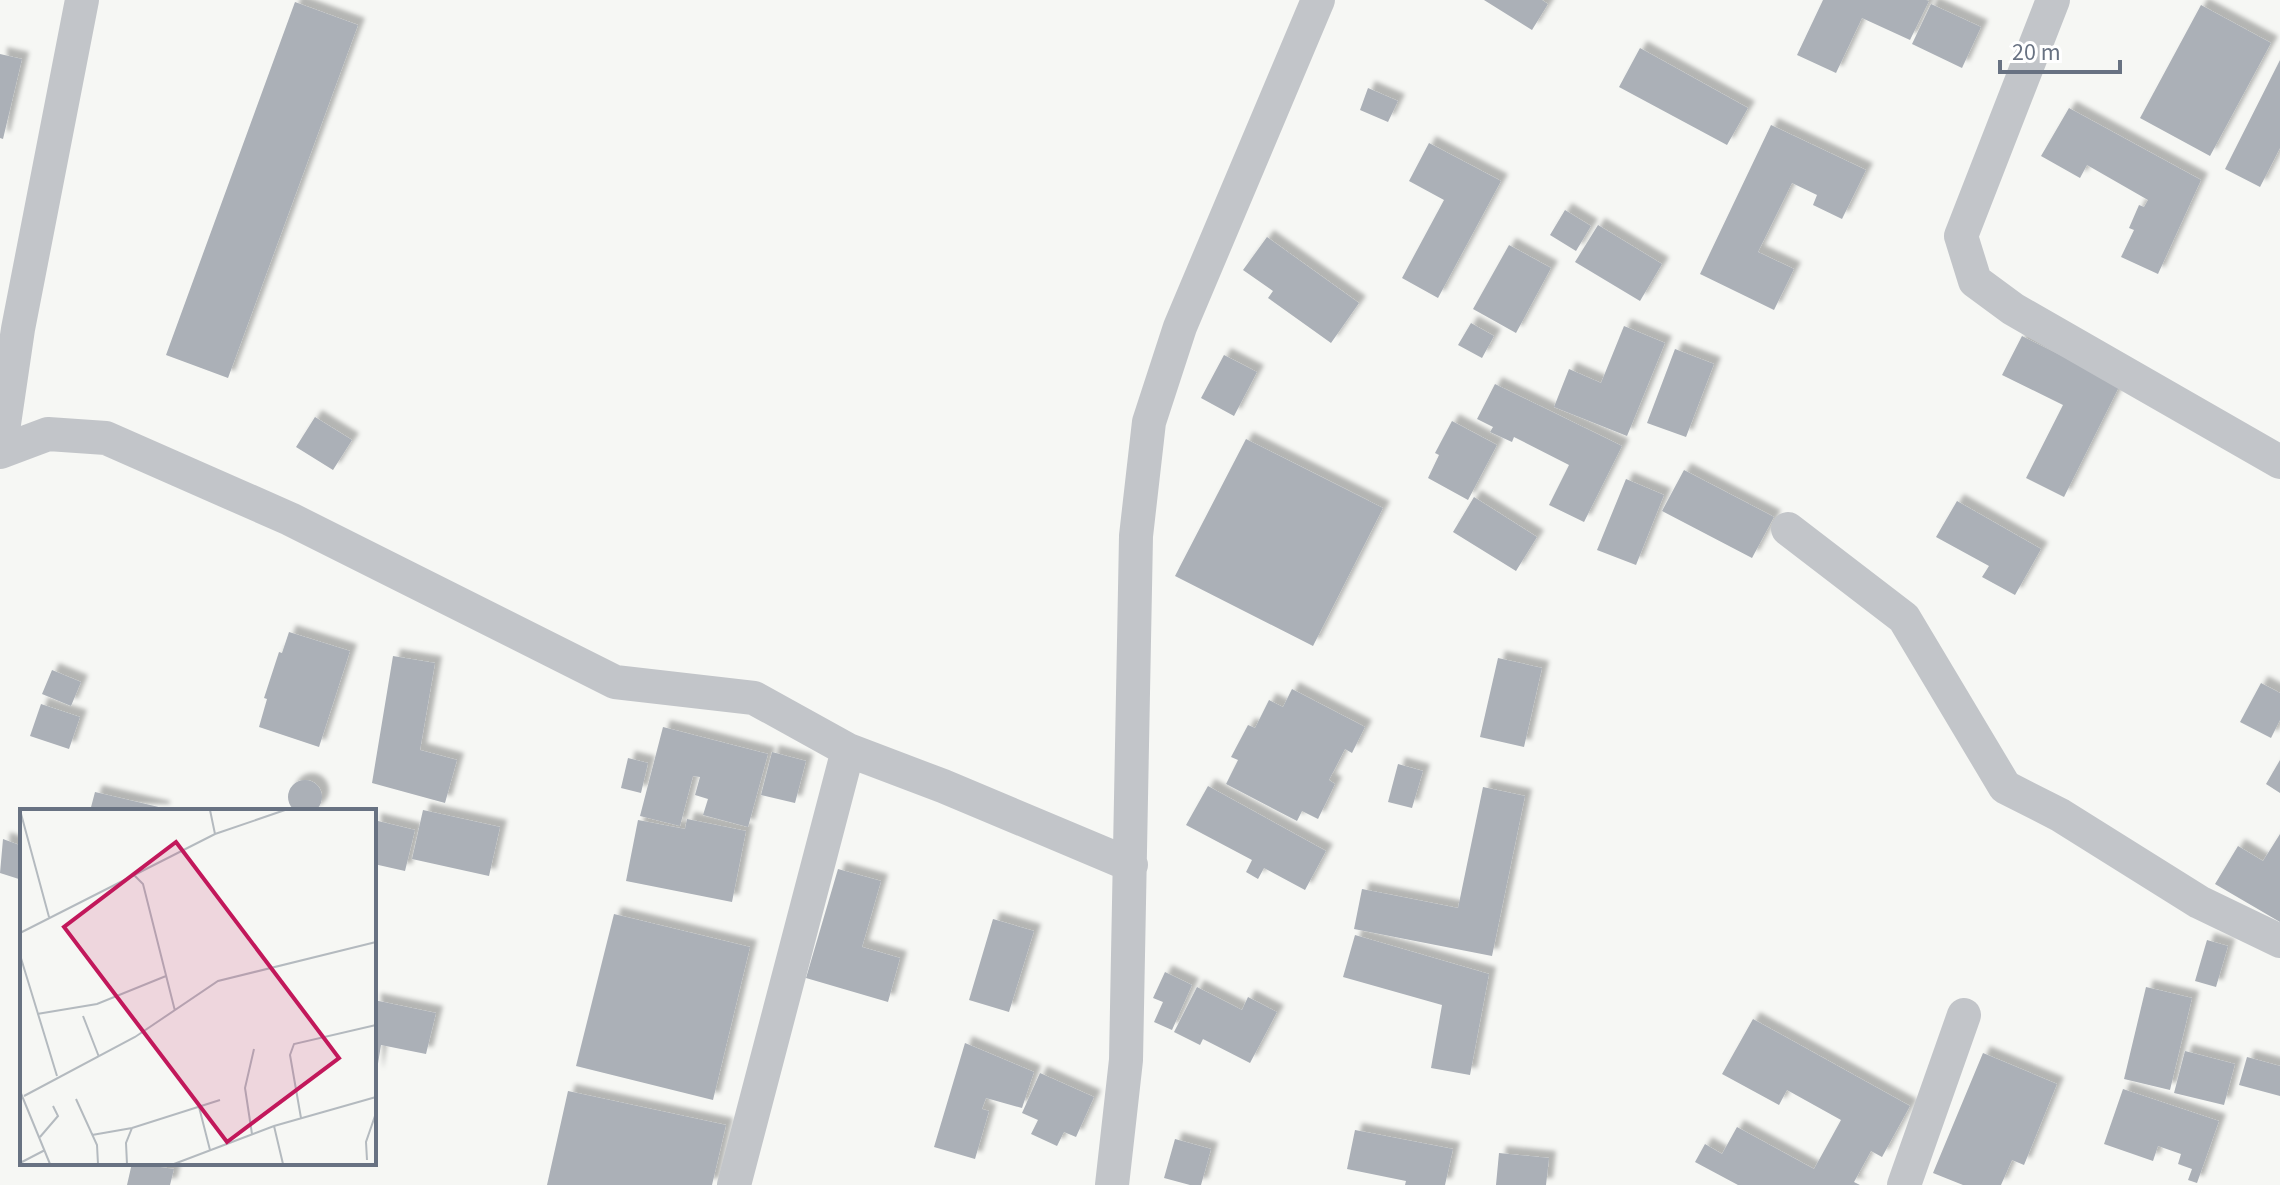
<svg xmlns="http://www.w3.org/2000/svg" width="2280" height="1185" font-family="'Source Sans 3',sans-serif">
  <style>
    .building { fill: #abb0b7; filter: url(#shadow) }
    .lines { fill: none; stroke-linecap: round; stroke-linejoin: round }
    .street { stroke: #c2c5c9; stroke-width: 34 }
    .inset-road { fill: none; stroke: #b4babf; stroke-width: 2 }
    .view { fill: #c2185b; fill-opacity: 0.15; stroke: #c2185b; stroke-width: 4 }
    .inset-edge { fill: none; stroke: #687282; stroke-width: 4 }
  </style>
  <defs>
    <filter id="shadow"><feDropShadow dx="7" dy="-7" stdDeviation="2" flood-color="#0004"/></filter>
  </defs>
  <rect width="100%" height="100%" fill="#f6f7f4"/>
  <!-- building -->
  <path class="building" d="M 1484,0 L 1542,0 L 1548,4 L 1532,30 Z
    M 1823,0 L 1926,0 L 1929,1 L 1910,40 L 1862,18 L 1836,73 L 1797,55 Z
    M 295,2 L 358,25 L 228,378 L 166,355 Z
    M 1931,4 L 1981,27 L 1962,68 L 1912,44 Z
    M 2201,5 L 2271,43 L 2210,156 L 2140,118 Z
    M 1640,48 L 1748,108 L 1727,145 L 1619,87 Z
    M 0,54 L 22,59 L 3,139 L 0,138 Z
    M 2280,60 L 2280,148 L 2260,187 L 2225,169 Z
    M 1368,88 L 1398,101 L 1388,122 L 1360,110 Z
    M 2069,108 L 2201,180 L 2158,274 L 2121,257 L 2134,230 L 2129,228 L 2139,205 L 2144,207 L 2148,200 L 2087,165 L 2080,178 L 2041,156 Z
    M 1771,125 L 1866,170 L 1842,219 L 1813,205 L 1817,195 L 1792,183 L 1758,252 L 1794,269 L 1774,310 L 1700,274 Z
    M 1429,143 L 1501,181 L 1438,298 L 1402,278 L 1444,200 L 1409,181 Z
    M 1565,210 L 1591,226 L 1576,251 L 1550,235 Z
    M 1598,225 L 1662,264 L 1640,301 L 1575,262 Z
    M 1267,237 L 1359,303 L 1331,343 L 1268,298 L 1273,291 L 1243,270 Z
    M 1509,245 L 1551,268 L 1516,333 L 1473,309 Z
    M 1471,323 L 1494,336 L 1482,358 L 1458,345 Z
    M 1624,326 L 1665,343 L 1627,436 L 1554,407 L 1569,369 L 1601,383 Z
    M 2022,336 L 2120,385 L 2064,497 L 2026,478 L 2063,405 L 2002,375 Z
    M 1675,349 L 1714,364 L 1686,437 L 1647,423 Z
    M 1224,355 L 1257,372 L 1234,416 L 1201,398 Z
    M 1495,384 L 1622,446 L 1584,522 L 1549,505 L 1569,465 L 1514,437 L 1512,442 L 1490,432 L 1493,427 L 1477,419 Z
    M 315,417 L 352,440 L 333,470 L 296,447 Z
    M 1452,421 L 1497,445 L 1468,500 L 1428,478 L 1439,455 L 1435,453 Z
    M 1246,439 L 1383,508 L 1313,646 L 1175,576 Z
    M 1684,470 L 1774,517 L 1752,558 L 1662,511 Z
    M 1626,479 L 1664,495 L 1636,565 L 1597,550 Z
    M 1474,497 L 1537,537 L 1516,571 L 1453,532 Z
    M 1957,501 L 2041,549 L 2015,595 L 1982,577 L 1989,566 L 1936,537 Z
    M 289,632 L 350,651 L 319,747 L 259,727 L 267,699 L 264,698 L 279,652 L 282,653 Z
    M 393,656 L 435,663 L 420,750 L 457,760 L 445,803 L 372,783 Z
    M 1498,658 L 1542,668 L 1524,747 L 1480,737 Z
    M 52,670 L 81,682 L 71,706 L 42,694 Z
    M 2261,683 L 2280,693 L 2280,720 L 2271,738 L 2240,722 Z
    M 1292,689 L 1365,727 L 1352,753 L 1345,749 L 1329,780 L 1335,784 L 1318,819 L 1302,811 L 1297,821 L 1226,784 L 1238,760 L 1231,757 L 1248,725 L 1255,728 L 1269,700 L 1283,707 Z
    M 41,704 L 80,717 L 69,749 L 30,736 Z
    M 663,727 L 768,754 L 748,827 L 703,815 L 708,799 L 695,795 L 700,777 L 693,776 L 680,826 L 640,816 Z
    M 772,752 L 806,761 L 795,803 L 761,795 Z
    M 628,758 L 648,763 L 641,793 L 621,788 Z
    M 2280,760 L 2280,793 L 2266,784 Z
    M 1398,764 L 1423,771 L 1412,808 L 1388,802 Z
    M288 797a17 17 0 1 1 34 0a17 17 0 1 1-34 0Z
    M 1208,786 L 1326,851 L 1305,890 L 1264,868 L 1258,879 L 1246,872 L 1252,860 L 1186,825 Z
    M 1483,787 L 1525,796 L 1492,956 L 1354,929 L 1362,889 L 1458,908 Z
    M 95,792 L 163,808 L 163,811 L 90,811 Z
    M 423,810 L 500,827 L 489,876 L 412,859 Z
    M 687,819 L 746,831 L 732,902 L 626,881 L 638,820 L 685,829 Z
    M 374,820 L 415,830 L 405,871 L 374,864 Z
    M 2280,834 L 2280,922 L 2215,884 L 2238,846 L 2263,861 Z
    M 3,839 L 22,846 L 22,880 L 0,873 Z
    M 838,869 L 881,881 L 862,947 L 900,958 L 888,1002 L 806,978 Z
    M 614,914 L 750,947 L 713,1100 L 576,1066 Z
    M 993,919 L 1034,931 L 1009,1012 L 969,1000 Z
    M 1355,935 L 1489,974 L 1470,1075 L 1431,1068 L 1442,1005 L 1343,977 Z
    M 2207,940 L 2228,946 L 2216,987 L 2195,981 Z
    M 1165,972 L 1192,985 L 1172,1030 L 1154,1022 L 1163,1002 L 1153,998 Z
    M 1197,987 L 1242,1010 L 1248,997 L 1277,1012 L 1250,1063 L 1203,1039 L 1200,1045 L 1174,1032 Z
    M 2146,987 L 2192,998 L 2170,1090 L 2124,1079 Z
    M 374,1000 L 436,1013 L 426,1054 L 381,1045 L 376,1076 Z
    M 1753,1019 L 1910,1106 L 1882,1157 L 1871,1151 L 1854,1182 L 1860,1185 L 1738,1185 L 1695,1162 L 1705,1144 L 1722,1154 L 1737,1127 L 1814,1169 L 1841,1120 L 1787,1090 L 1779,1105 L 1722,1074 Z
    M 965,1043 L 1034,1072 L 1022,1108 L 986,1098 L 982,1109 L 989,1111 L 975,1159 L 934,1147 Z
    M 2185,1051 L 2235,1064 L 2224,1105 L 2174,1093 Z
    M 1983,1053 L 2057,1084 L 2024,1165 L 2012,1160 L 2001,1185 L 1963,1185 L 1933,1173 Z
    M 2247,1057 L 2280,1066 L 2280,1096 L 2239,1085 Z
    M 1040,1073 L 1094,1097 L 1076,1137 L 1064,1132 L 1057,1146 L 1031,1134 L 1038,1120 L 1022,1113 Z
    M 2123,1089 L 2219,1121 L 2197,1183 L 2188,1180 L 2192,1169 L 2178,1164 L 2181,1154 L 2158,1146 L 2153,1161 L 2104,1144 Z
    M 568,1091 L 726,1125 L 712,1185 L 547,1185 Z
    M 1355,1130 L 1453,1149 L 1445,1185 L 1405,1185 L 1406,1181 L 1347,1169 Z
    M 1175,1139 L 1211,1149 L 1201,1185 L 1190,1185 L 1164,1178 Z
    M 1499,1153 L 1549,1158 L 1546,1185 L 1496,1185 Z
    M 132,1163 L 174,1169 L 170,1185 L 127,1185 Z"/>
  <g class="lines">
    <!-- street -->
    <path class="street" d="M 2053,0 L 1961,236 L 1975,281 L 2013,309 L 2280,462
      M 0,451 L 18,329 L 82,0
      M 0,452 L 48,434 L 106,438 L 290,519 L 615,682 L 754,698 L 848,750 L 943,786 L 1131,865
      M 1788,529 L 1904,618 L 2005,787 L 2060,815 L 2199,902 L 2280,941
      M 734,1185 L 848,750
      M 1112,1185 L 1126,1060 L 1136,536 L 1149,422 L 1180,327 L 1318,0
      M 1904,1185 L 1964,1015"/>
  </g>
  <!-- overview -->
  <g transform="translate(20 809)">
    <rect width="356" height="356" fill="#f6f7f4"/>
    <path class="inset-road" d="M 0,1 L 29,108M 190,1 L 195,25M 114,66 L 123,75 L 155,202M 0,124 L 195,25 L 265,1M 0,146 L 37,267M 17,205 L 77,195 L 146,167M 63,207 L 79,248M 0,282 L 30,355M 4,287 L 115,228 L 198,172 L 356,133M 56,290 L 77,336 L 78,355M 179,298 L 190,341M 281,309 L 270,246 L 274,235 L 356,216M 254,317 L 263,355M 232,325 L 225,279 L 234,240M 72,326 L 112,319 L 200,291M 20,328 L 38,307 L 33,297M 347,351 L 346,333 L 356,304M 0,354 L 25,341M 107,355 L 106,334 L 112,319M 154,355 L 254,317 L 356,288"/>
    <path class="view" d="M 156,33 L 319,249 L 207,333 L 44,118 Z"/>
    <rect width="356" height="356" class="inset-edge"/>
  </g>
  <!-- scale -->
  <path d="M2000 60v12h120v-12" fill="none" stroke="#687282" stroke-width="4"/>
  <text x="2012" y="60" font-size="24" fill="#687282" stroke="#ffffff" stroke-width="6" paint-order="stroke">20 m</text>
</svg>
